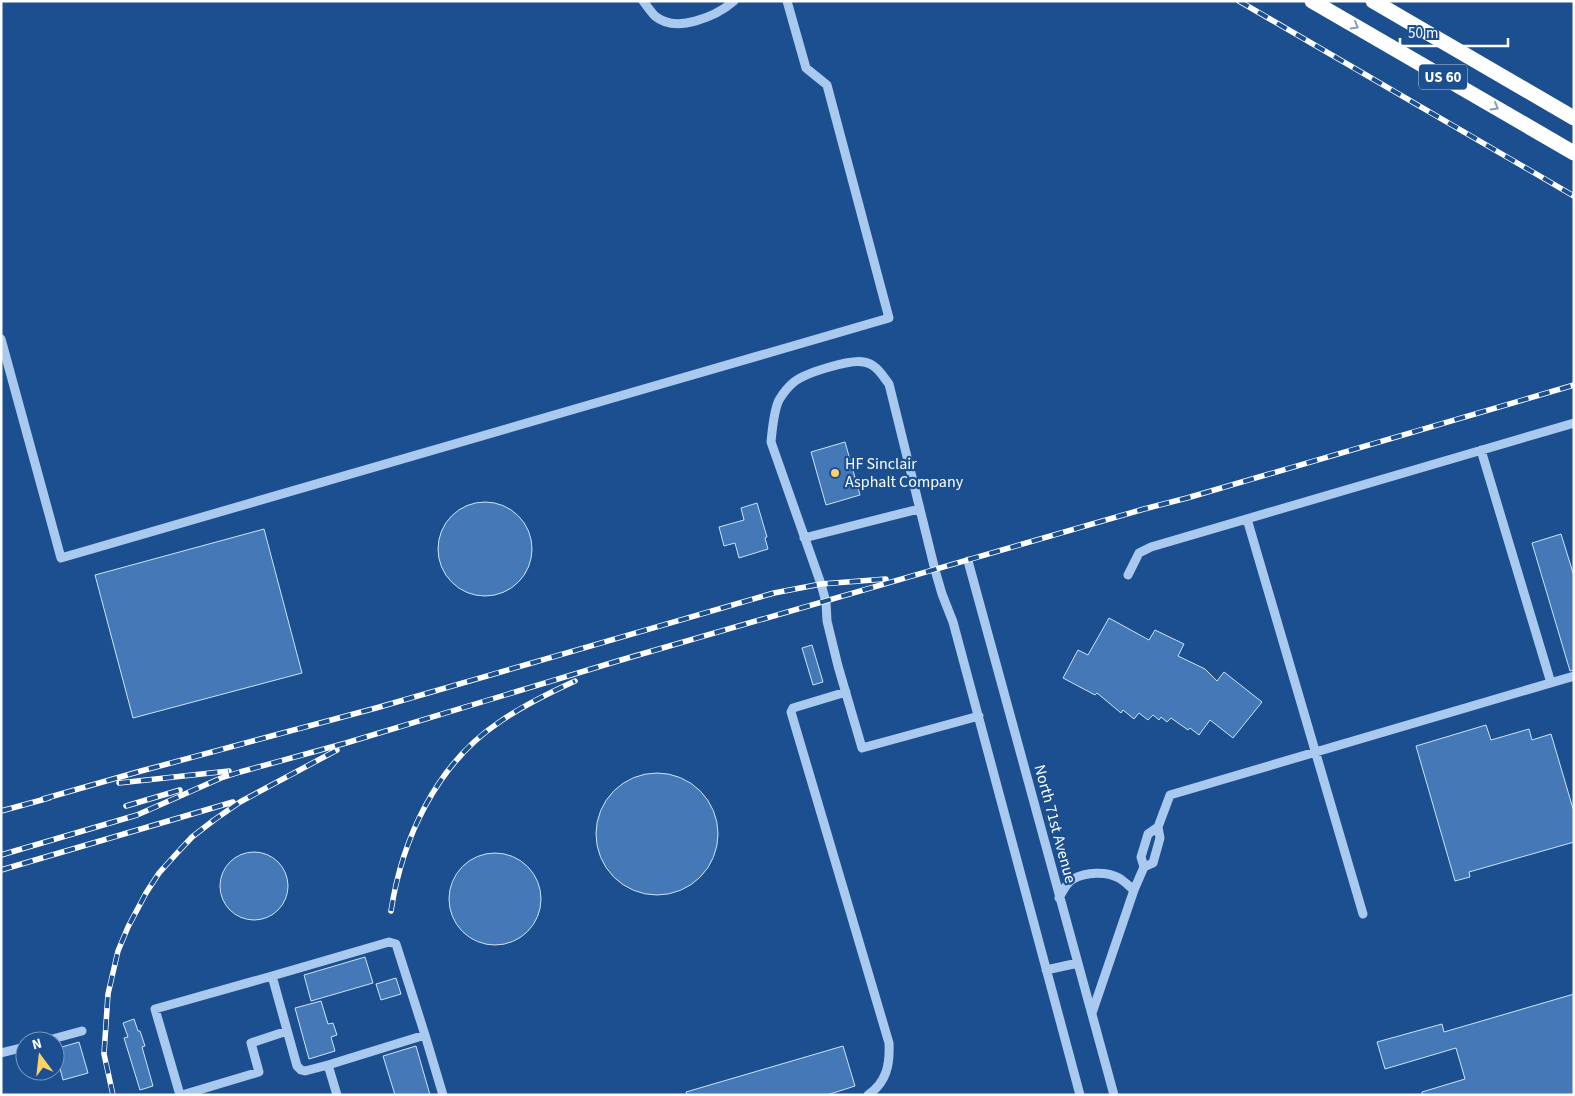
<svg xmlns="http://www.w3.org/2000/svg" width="1575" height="1096" font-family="'Source Sans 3',sans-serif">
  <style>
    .building { fill: #4478b7; stroke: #cfe3fa }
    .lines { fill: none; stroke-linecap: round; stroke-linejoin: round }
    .minor { stroke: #a9c9ee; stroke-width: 9 }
    .highway { stroke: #fff; stroke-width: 15 }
    .rail-casing { stroke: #fff; stroke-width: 5.5 }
    .rail { stroke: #1b4f8f; stroke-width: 4; stroke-dasharray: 11; stroke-linecap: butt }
    .oneway { stroke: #829ec1 }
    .poi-dot { fill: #ffd166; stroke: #1b4f8f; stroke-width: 2 }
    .labels { text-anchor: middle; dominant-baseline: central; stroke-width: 4.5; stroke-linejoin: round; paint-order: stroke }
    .shield { fill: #1b4f8f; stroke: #bbcadd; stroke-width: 1 }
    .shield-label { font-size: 15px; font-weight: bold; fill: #fff }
    .poi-label { font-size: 16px; fill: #fff; stroke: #1b4f8f; text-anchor: start }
    .street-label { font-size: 16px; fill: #fff; stroke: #1b4f8f }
  </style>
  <rect width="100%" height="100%" fill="#1b4f8f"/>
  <!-- building -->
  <path class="building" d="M 845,442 L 860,495 L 826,505 L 811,452 Z
    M438 549a47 47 0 1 1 94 0a47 47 0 1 1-94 0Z
    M 757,503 L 767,537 L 765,538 L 768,549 L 739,558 L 735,543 L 724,546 L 719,527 L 744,520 L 741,508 Z
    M 264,529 L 302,673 L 133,718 L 95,575 Z
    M 1561,534 L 1574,576 L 1574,670 L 1570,671 L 1532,543 Z
    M 1109,618 L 1149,640 L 1155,630 L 1184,644 L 1178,656 L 1205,669 L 1217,681 L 1224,672 L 1262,702 L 1233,738 L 1210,720 L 1199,735 L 1190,728 L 1188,730 L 1171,718 L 1167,722 L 1161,717 L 1159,720 L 1153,715 L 1148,720 L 1139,713 L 1134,719 L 1123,710 L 1121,713 L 1097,693 L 1095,695 L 1063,678 L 1078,650 L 1088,655 Z
    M 812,645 L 823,682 L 813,685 L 802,648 Z
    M 1486,725 L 1491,740 L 1529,729 L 1532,740 L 1551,734 L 1574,812 L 1574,842 L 1469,872 L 1470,877 L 1455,881 L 1416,746 Z
    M596 834a61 61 0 1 1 122 0a61 61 0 1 1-122 0Z
    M220 886a34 34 0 1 1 68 0a34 34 0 1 1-68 0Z
    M449 899a46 46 0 1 1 92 0a46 46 0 1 1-92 0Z
    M 365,957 L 373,983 L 311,1001 L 304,975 Z
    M 396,978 L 401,994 L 381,1000 L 376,984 Z
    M 1574,994 L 1574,1095 L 1422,1095 L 1422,1092 L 1465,1079 L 1456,1048 L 1385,1069 L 1377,1042 L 1442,1024 L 1444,1032 Z
    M 321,1001 L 328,1024 L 333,1023 L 337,1035 L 331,1037 L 335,1051 L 309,1059 L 295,1008 Z
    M 134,1019 L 138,1031 L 140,1031 L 145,1046 L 142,1047 L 153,1086 L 140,1090 L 124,1038 L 128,1037 L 123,1023 Z
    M 79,1042 L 88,1073 L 63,1080 L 55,1049 Z
    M 416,1046 L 430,1095 L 395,1095 L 383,1056 Z
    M 843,1046 L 855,1086 L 827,1095 L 687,1095 L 686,1092 Z"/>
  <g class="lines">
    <!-- minor -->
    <path class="minor" d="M 643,1 C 647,6 651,12 655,16 C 676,34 717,16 734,1
      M 1,339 L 61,558 L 889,318 L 827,85 L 806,68 L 787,1
      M 1481,450 L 1551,683
      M 1247,519 L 1363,914
      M 804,538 L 919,509
      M 968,561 L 1114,1095
      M 1128,575 L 1139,553 L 1151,547 L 1574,423
      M 846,692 L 793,708 L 791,712 L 889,1043 C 890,1064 887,1082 868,1095
      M 979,716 L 862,748 L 838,666 L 827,621 L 826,602 L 821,584 L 771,442 C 772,431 774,410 779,400 C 782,395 789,386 794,382 C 805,373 850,359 864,362 C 876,364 882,375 889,384 L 935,570 L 942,594 L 953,622 L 1080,1095
      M 1144,867 L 1153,863 L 1160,838 L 1158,827 L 1170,795 L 1574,676
      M 1059,898 C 1063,891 1066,883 1073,879 C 1086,872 1106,871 1119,878 C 1124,881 1129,886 1134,890
      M 1046,970 L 1078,963
      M 1092,1013 L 1134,890 L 1144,867 L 1141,857 L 1148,834 L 1158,827
      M 45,1041 L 82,1031
      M 1,1053 L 25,1047
      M 328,1065 L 305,1071 L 301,1070 L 297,1066 L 272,976 L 389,942 L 396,944 L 425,1035
      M 180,1095 L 155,1009 L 272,976
      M 182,1095 L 259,1072 L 251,1043 L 287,1031
      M 337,1095 L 328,1065 L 425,1035 L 443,1095"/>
    <!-- highway -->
    <path class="highway" d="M 1312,1 L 1574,153
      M 1373,1 L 1574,118"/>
    <defs>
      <path id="rail" d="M 1239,1 L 1574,196
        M 119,783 L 229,771
        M 43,799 L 141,771 L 376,708 L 774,593 L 821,584 L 886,579
        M 126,806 L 180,790
        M 1,811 L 49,798
        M 1,855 L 137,815 L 221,778 L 240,772 L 346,743 L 621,660 L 1144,509 L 1187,498 L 1574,385
        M 1,870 L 233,802
        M 391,911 C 402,839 436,765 498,723 C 522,706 549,693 575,681
        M 113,1095 L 104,1054 L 108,994 L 118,951 L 128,927 L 146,893 L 159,873 L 178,852 L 192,837 L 214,820 L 240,802 L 337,750"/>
    </defs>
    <!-- rail casing -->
    <use href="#rail" class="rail-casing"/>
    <!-- rail -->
    <use href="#rail" class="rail"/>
  </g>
  <!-- one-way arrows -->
  <defs><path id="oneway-chevron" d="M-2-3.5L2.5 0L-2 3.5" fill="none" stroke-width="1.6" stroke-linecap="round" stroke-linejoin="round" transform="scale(1.25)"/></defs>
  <g class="oneway">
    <use href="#oneway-chevron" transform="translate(1355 26) rotate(30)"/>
    <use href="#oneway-chevron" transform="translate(1495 107) rotate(30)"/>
  </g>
  <!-- markers -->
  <circle class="poi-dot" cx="835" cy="473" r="5"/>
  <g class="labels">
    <!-- shield labels -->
    <rect class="shield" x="1419" y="64.5" width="48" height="25" rx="4"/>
    <g class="shield-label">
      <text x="1443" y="77">US 60</text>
    </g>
    <!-- poi labels -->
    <g class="poi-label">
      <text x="845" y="464">HF Sinclair<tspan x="845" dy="18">Asphalt Company</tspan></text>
    </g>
    <!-- street labels -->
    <g class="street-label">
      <text transform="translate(1055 824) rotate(75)">North 71st Avenue</text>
    </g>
  </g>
  <!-- border -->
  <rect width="1575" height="1096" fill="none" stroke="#ffffff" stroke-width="5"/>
  <!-- north arrow -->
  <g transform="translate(40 1056) rotate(345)"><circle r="24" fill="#1b4f8f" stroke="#7695bc"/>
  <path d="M0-4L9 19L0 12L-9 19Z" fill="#ffd166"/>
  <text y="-8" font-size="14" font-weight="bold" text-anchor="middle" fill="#ffffff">N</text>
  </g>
  <!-- scale -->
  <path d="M1400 38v8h108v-8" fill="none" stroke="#ffffff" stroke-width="2.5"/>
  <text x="1408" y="38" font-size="15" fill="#ffffff" stroke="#1b4f8f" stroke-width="4" paint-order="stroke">50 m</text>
</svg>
